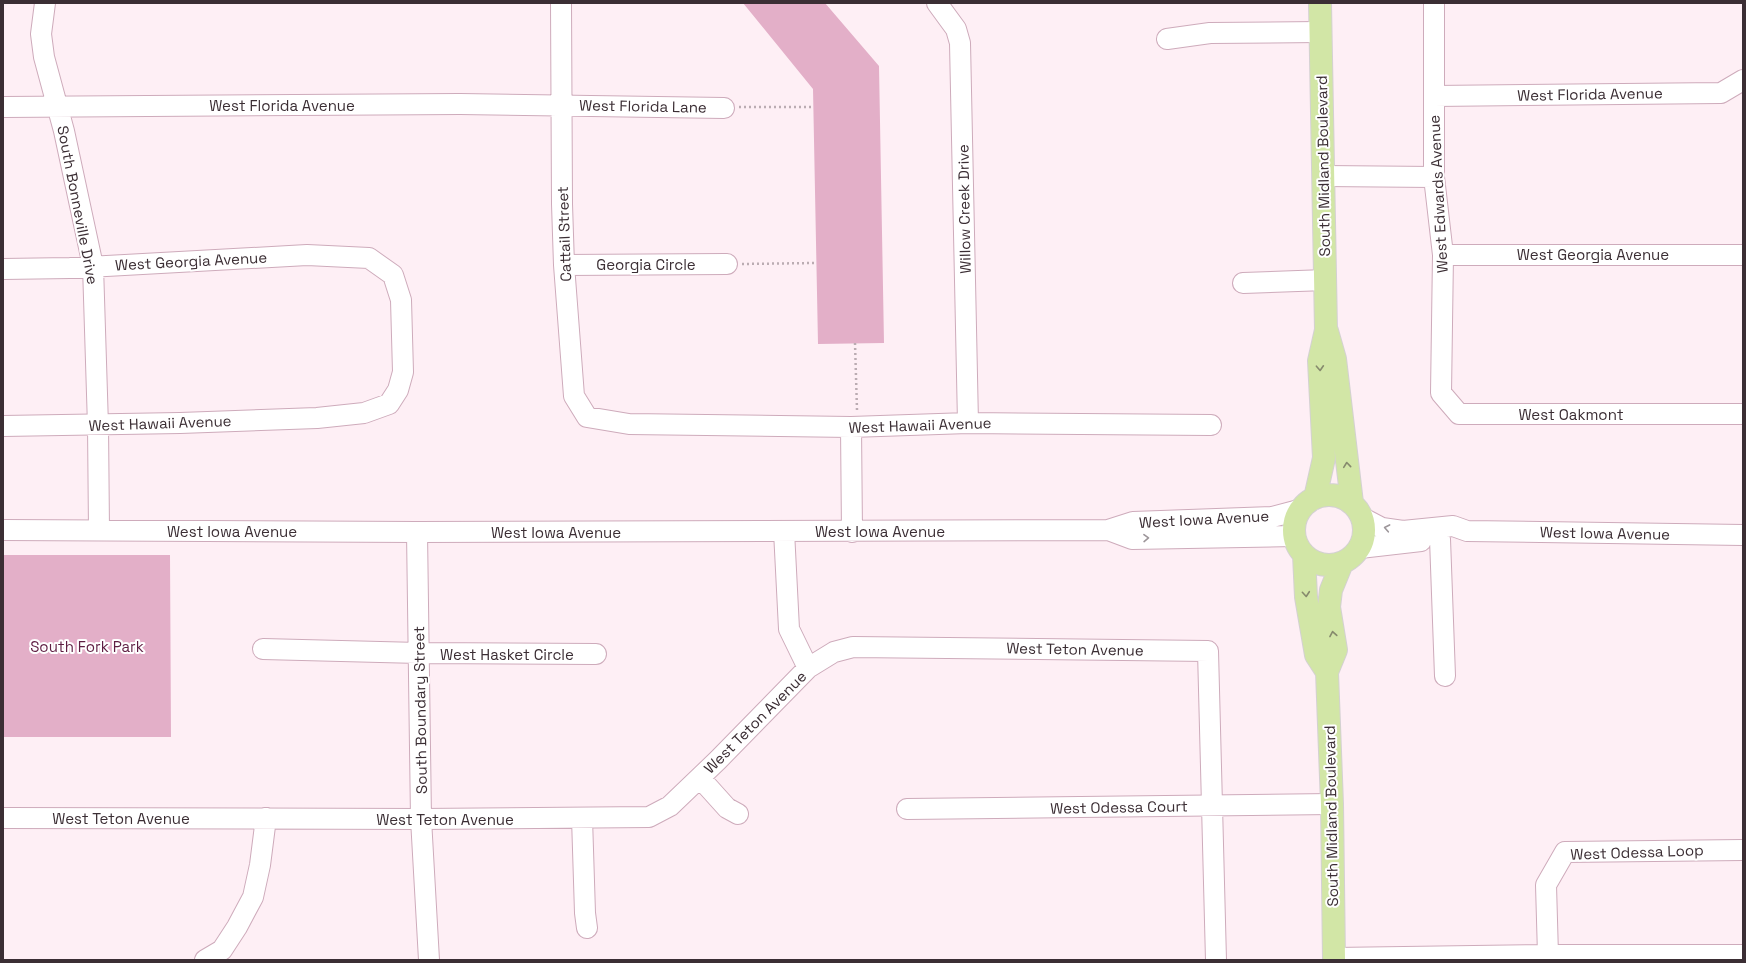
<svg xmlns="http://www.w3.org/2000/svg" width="1746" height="963" font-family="'Space Grotesk',sans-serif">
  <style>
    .green { fill: #e3afc8 }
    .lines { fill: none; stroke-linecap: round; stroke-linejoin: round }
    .minor-casing { stroke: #ceabbb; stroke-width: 22 }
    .major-casing { stroke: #d4d1d2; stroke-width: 24 }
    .path { stroke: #bbacb2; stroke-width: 2.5; stroke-dasharray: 2 3; stroke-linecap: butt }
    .minor { stroke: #fff; stroke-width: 20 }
    .major { stroke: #d2e6a6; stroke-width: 22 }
    .oneway { stroke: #868a6d }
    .oneway2 { stroke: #9d969a }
    .labels { text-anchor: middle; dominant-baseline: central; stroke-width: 4; stroke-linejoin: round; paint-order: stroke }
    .street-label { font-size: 15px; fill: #3b2e34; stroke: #fff }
    .park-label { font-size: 15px; fill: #5f1e43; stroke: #fff }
  </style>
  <rect width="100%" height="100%" fill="#feeff5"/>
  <!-- green -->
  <path class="green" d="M 743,3 L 825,3 L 879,66 L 884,343 L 818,344 L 813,89 Z
    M 3,555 L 170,555 L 171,737 L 3,737 Z"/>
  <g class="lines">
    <defs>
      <path id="minor" d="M 45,3 L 41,34 L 44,57 L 64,131 L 93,266 L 98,426 L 99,530
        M 561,3 L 562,204 L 564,265 L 574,396 L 587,417 L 629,424 L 851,427 L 968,423 L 1211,425
        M 937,3 L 956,29 L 960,43 L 968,423
        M 1434,3 L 1434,177 L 1443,255 L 1441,393 L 1459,414 L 1743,414
        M 1167,39 L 1210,33 L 1320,32
        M 1434,96 L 1721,93 L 1743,80
        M 3,107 L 460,104 L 724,108
        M 1324,176 L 1434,177
        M 1443,255 L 1743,255
        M 564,265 L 727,264
        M 3,269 L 70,268 L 307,255 L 369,258 L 393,275 L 401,300 L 403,372 L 398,390 L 389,404 L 364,413 L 317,418 L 180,423 L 3,426
        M 1243,283 L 1326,280
        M 851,427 L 852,532
        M 1361,517 L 1382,528 L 1403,531 L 1453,526 L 1467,531 L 1743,535
        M 3,530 L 417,532 L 1108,530 L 1133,522 L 1272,517 L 1299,510
        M 1108,530 L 1132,539 L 1294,536
        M 784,531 L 789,629 L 808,668
        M 417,532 L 421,819 L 429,960
        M 1440,539 L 1445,676
        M 1360,548 L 1421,541
        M 263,649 L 419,653 L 596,654
        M 700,778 L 727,808 L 738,814
        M 907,809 L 1332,804
        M 3,818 L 421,819 L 649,817 L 670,806 L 718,760 L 808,668 L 834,652 L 853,647 L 1208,651 L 1216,960
        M 582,818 L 585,913 L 587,928
        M 1548,955 L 1546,885 L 1565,852 L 1743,850
        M 1334,958 L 1548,955 L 1743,955
        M 205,960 L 222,950 L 237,927 L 253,897 L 260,865 L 266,818"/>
      <path id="major" d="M 1327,331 L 1335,359 L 1352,503
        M1294 530a35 35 0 1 1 70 0a35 35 0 1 1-70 0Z
        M 1315,498 L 1324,458 L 1319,361 L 1326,330 L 1320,3
        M 1304,555 L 1306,597 L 1316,655 L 1327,672
        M 1334,960 L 1332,804 L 1327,672 L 1336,650 L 1329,607 L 1331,590 L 1342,563"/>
    </defs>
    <!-- minor casing -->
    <use href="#minor" class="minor-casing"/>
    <!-- major casing -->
    <use href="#major" class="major-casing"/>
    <!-- path -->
    <path class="path" d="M 739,107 L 813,107
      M 742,264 L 816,263
      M 855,343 L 857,410"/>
    <!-- minor -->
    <use href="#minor" class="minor"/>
    <!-- major -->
    <use href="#major" class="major"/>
  </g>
  <!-- one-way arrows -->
  <defs><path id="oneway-chevron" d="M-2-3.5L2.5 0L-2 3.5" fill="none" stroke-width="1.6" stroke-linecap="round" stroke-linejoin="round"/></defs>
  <g class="oneway">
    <use href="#oneway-chevron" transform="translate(1320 368) rotate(87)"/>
    <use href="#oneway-chevron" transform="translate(1347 465) rotate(-96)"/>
    <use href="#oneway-chevron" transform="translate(1306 594) rotate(85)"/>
    <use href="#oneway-chevron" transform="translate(1333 634) rotate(-100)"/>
  </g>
  <g class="oneway2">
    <use href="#oneway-chevron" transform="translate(1387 528) rotate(-169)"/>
    <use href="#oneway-chevron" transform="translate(1146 538) rotate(-1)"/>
  </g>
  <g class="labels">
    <!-- street labels -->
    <g class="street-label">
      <text transform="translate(1590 94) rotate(-1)">West Florida Avenue</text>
      <text x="282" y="105">West Florida Avenue</text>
      <text transform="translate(643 106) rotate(1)">West Florida Lane</text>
      <text transform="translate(1323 166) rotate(-91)">South Midland Boulevard</text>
      <text transform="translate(1438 194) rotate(-93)">West Edwards Avenue</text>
      <text transform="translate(78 205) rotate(79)">South Bonneville Drive</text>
      <text transform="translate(964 209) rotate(-91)">Willow Creek Drive</text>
      <text transform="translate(564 234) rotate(-92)">Cattail Street</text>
      <text x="1593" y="254">West Georgia Avenue</text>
      <text transform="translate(191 261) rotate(-3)">West Georgia Avenue</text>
      <text x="646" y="264">Georgia Circle</text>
      <text x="1571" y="414">West Oakmont</text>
      <text transform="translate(160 423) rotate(-2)">West Hawaii Avenue</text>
      <text transform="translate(920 425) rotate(-2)">West Hawaii Avenue</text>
      <text transform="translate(1204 519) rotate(-3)">West Iowa Avenue</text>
      <text x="232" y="531">West Iowa Avenue</text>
      <text x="880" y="531">West Iowa Avenue</text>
      <text x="556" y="532">West Iowa Avenue</text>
      <text transform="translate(1605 533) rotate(1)">West Iowa Avenue</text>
      <text transform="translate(1075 649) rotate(1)">West Teton Avenue</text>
      <text x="507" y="654">West Hasket Circle</text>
      <text transform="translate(420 710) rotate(-91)">South Boundary Street</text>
      <text transform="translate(755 722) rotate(-45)">West Teton Avenue</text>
      <text transform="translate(1119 807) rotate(-1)">West Odessa Court</text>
      <text transform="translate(1331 816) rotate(-91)">South Midland Boulevard</text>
      <text x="121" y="818">West Teton Avenue</text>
      <text x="445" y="819">West Teton Avenue</text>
      <text transform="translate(1637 852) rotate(-2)">West Odessa Loop</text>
    </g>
    <!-- park labels -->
    <g class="park-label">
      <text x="87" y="646">South Fork Park</text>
    </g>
  </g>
  <!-- border -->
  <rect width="1746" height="963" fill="none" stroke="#3b2e34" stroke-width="8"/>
</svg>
